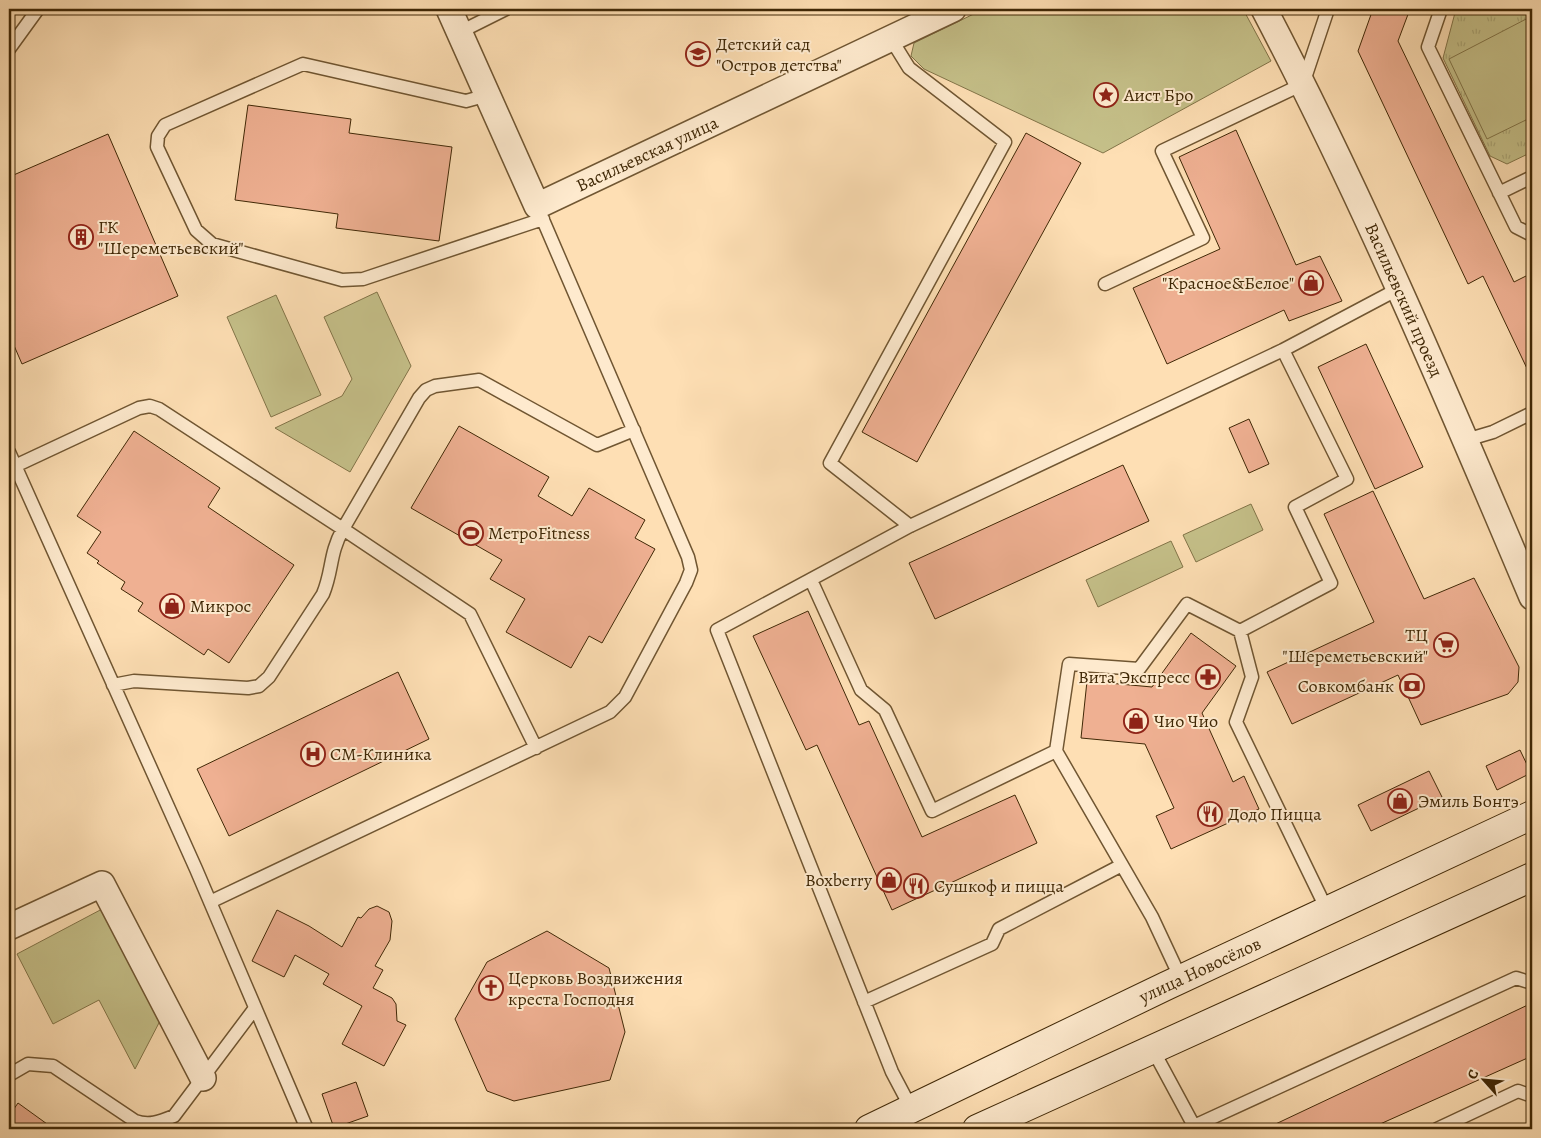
<svg xmlns="http://www.w3.org/2000/svg" width="1541" height="1138" font-family="Alegreya,serif">
  <style>
    .grass { fill: url(#grass-tufts); stroke: #827448 }
    .park { fill: #c5c089; stroke: #827448 }
    .building { fill: #efb092; stroke: #402806 }
    .lines { fill: none; stroke-linecap: round; stroke-linejoin: round }
    .lane-casing { stroke: #705632; stroke-width: 15 }
    .street-casing { stroke: #705632; stroke-width: 28 }
    .secondary-casing { stroke: #402806; stroke-width: 30 }
    .lane { stroke: #feeace; stroke-width: 12 }
    .street { stroke: #feeace; stroke-width: 25 }
    .secondary { stroke: #feeace; stroke-width: 28 }
    .labels { text-anchor: middle; dominant-baseline: central; stroke-width: 4; stroke-linejoin: round; paint-order: stroke }
    .poi-label { font-size: 18px; fill: #402806; stroke: #feeace; text-anchor: start }
    .street-label { font-size: 18px; fill: #402806; stroke: #feeace }
  </style>
  <defs>
    <pattern id="grass-tufts" width="24" height="20" patternUnits="userSpaceOnUse" patternTransform="scale(1.25)"><rect width="24" height="20" fill="#c5c089"/><path d="M3 7l-1-3M5 7V3M7 7l1-3M15 17l-1-3M17 17v-4M19 17l1-3" fill="none" stroke="#aaa575"/></pattern>
  </defs>
  <rect width="100%" height="100%" fill="#fedfb4"/>
  <filter id="stains"><feTurbulence type="fractalNoise" baseFrequency=".004" numOctaves="4"/><feColorMatrix values="0 0 0 0 .2 0 0 0 0 .09 0 0 0 0 .02 0 0 0 .5 -.17"/></filter>
  <radialGradient id="worn" r=".72"><stop offset=".6" stop-color="#630" stop-opacity="0"/><stop offset="1" stop-color="#630" stop-opacity=".3"/></radialGradient>
  <!-- grass -->
  <path class="grass" d="M 1456,9 L 1532,9 L 1532,152 L 1507,164 L 1490,156 L 1443,58 Z"/>
  <!-- park -->
  <path class="park" d="M 984,9 L 1243,9 L 1271,61 L 1103,153 L 924,69 L 911,56 L 914,43 Z
    M 1532,16 L 1532,117 L 1487,139 L 1449,59 Z
    M 377,292 L 411,366 L 350,472 L 275,428 L 342,396 L 352,379 L 324,317 Z
    M 276,295 L 321,395 L 271,417 L 227,317 Z
    M 1251,504 L 1263,530 L 1196,562 L 1183,535 Z
    M 1171,541 L 1183,567 L 1098,607 L 1086,580 Z
    M 104,908 L 161,1019 L 135,1069 L 99,1000 L 53,1024 L 17,954 Z"/>
  <!-- building -->
  <path class="building" d="M 1373,9 L 1410,9 L 1398,41 L 1514,282 L 1532,273 L 1532,379 L 1483,276 L 1468,284 L 1358,51 Z
    M 248,105 L 351,119 L 349,133 L 452,147 L 439,241 L 336,228 L 338,214 L 235,200 Z
    M 1236,130 L 1296,265 L 1320,256 L 1342,301 L 1289,321 L 1284,310 L 1167,364 L 1133,288 L 1220,249 L 1179,157 Z
    M 1026,133 L 1081,163 L 917,462 L 862,432 Z
    M 108,134 L 178,296 L 22,364 L 9,334 L 9,177 Z
    M 1366,344 L 1423,467 L 1375,489 L 1318,367 Z
    M 1249,419 L 1269,464 L 1249,473 L 1229,428 Z
    M 459,426 L 549,477 L 538,496 L 572,516 L 589,488 L 645,520 L 635,538 L 655,549 L 602,643 L 589,636 L 571,668 L 506,632 L 525,599 L 490,579 L 502,560 L 411,508 Z
    M 134,431 L 220,488 L 208,507 L 294,565 L 229,663 L 208,649 L 204,655 L 138,611 L 143,603 L 121,589 L 125,582 L 97,563 L 99,561 L 87,553 L 101,532 L 77,516 Z
    M 1123,465 L 1149,521 L 935,619 L 909,563 Z
    M 1373,491 L 1424,599 L 1474,578 L 1519,667 L 1518,682 L 1508,694 L 1421,725 L 1398,675 L 1292,724 L 1267,672 L 1374,622 L 1324,514 Z
    M 808,611 L 859,725 L 869,721 L 922,837 L 1015,795 L 1037,843 L 892,910 L 817,745 L 806,750 L 753,636 Z
    M 1191,633 L 1236,666 L 1202,713 L 1233,782 L 1244,776 L 1259,809 L 1171,849 L 1156,816 L 1174,808 L 1145,744 L 1081,738 L 1087,681 L 1152,687 Z
    M 398,672 L 429,739 L 229,836 L 197,769 Z
    M 1520,750 L 1531,773 L 1497,790 L 1486,766 Z
    M 1429,771 L 1442,797 L 1371,831 L 1358,805 Z
    M 377,906 L 389,912 L 392,921 L 390,940 L 375,966 L 383,970 L 373,988 L 392,998 L 396,1004 L 397,1021 L 406,1025 L 384,1066 L 342,1044 L 362,1006 L 323,984 L 329,974 L 295,955 L 284,977 L 252,961 L 277,910 L 309,926 L 342,947 L 358,917 L 361,918 L 369,909 Z
    M 547,931 L 609,968 L 625,1032 L 610,1080 L 514,1101 L 487,1091 L 455,1019 L 487,962 Z
    M 1532,1003 L 1532,1056 L 1369,1129 L 1265,1129 Z
    M 356,1082 L 368,1116 L 334,1128 L 322,1094 Z
    M 18,1103 L 54,1129 L 9,1129 L 9,1116 Z"/>
  <g class="lines">
    <defs>
      <path id="lane" d="M 1441,9 L 1428,47 L 1516,227 L 1532,235
        M 460,32 L 506,9
        M 891,39 L 909,68 L 1005,142 L 830,463 L 910,526
        M 9,49 L 38,9
        M 488,95 L 466,101 L 303,64 L 165,125 L 158,136 L 157,147 L 196,230 L 212,244 L 342,280 L 363,279 L 543,219
        M 1499,193 L 1532,177
        M 1105,284 L 1203,238 L 1162,151 L 1303,84 L 1328,9
        M 1466,440 L 1493,432 L 1532,413
        M 9,452 L 196,869 L 307,1129
        M 15,466 L 139,408 L 150,406 L 159,409 L 343,529 C 329,554 333,570 323,594 L 269,677 L 259,686 L 248,688 L 134,681 L 113,685
        M 811,580 L 861,690 L 885,710 L 932,811 L 1056,751 L 1152,917 L 1181,979
        M 536,748 L 470,614 L 343,529 L 419,398 L 426,390 L 435,386 L 479,380 L 597,445 L 634,430
        M 1056,751 L 1069,664 L 1139,669 L 1187,604 L 1240,631
        M 210,902 L 610,712 L 625,697 L 686,583 L 691,570 L 688,557 L 537,206
        M 1327,910 L 1236,722 L 1252,677 L 1240,631 L 1331,583 L 1295,507 L 1347,479 L 1283,350 L 1400,288
        M 864,1002 L 992,944 L 999,929 L 1122,865
        M 1153,1050 L 1194,1126 L 1193,1129
        M 9,1075 L 28,1064 L 53,1066 L 135,1121 C 149,1126 159,1122 174,1116 L 255,1008
        M 911,1108 L 892,1072 L 717,630 L 910,526 L 1283,350
        M 1194,1126 L 1516,978 L 1532,983
        M 1437,1129 L 1518,1091 L 1532,1096"/>
      <path id="street" d="M 449,9 L 537,206 L 953,9
        M 1264,9 C 1364,200 1448,398 1532,597
        M 9,927 L 102,884 L 203,1078"/>
      <path id="secondary" d="M 869,1129 L 1166,986 L 1532,815
        M 977,1129 L 1532,877"/>
    </defs>
    <!-- lane casing -->
    <use href="#lane" class="lane-casing"/>
    <!-- street casing -->
    <use href="#street" class="street-casing"/>
    <!-- secondary casing -->
    <use href="#secondary" class="secondary-casing"/>
    <!-- lane -->
    <use href="#lane" class="lane"/>
    <!-- street -->
    <use href="#street" class="street"/>
    <!-- secondary -->
    <use href="#secondary" class="secondary"/>
  </g>
  <!-- icons -->
  <defs>
    <symbol id="school-ring" viewBox="-11 -11 22 22"><circle r="9.5" fill="#feeace" stroke="#8f2418" stroke-width="1.5"/><path d="M0-5L7-2L0 1L-7-2ZM-4 1L0 2.5L4 1V4Q0 6-4 4Z" fill="#8f2418"/></symbol>
    <symbol id="sight-ring" viewBox="-11 -11 22 22"><circle r="9.5" fill="#feeace" stroke="#8f2418" stroke-width="1.5"/><path d="M0-6L1.8-2.2L6-1.7L2.9 1.2L3.7 5.4L0 3.3L-3.7 5.4L-2.9 1.2L-6-1.7L-1.8-2.2Z" fill="#8f2418"/></symbol>
    <symbol id="building-ring" viewBox="-11 -11 22 22"><circle r="9.5" fill="#feeace" stroke="#8f2418" stroke-width="1.5"/><path d="M-4-6H4V6H1V3H-1V6H-4ZM-2.5-4.3h1.7v1.8h-1.7ZM.8-4.3h1.7v1.8H.8ZM-2.5-1h1.7V.8h-1.7ZM.8-1h1.7V.8H.8Z" fill="#8f2418"/></symbol>
    <symbol id="shop-ring" viewBox="-11 -11 22 22"><circle r="9.5" fill="#feeace" stroke="#8f2418" stroke-width="1.5"/><path d="M-5-2.5h2.3a2.7 3.5 0 0 1 5.4 0H5L5.5 6h-11ZM-1.5-2.5h3a1.5 2.3 0 0 0-3 0Z" fill="#8f2418"/></symbol>
    <symbol id="stadium-ring" viewBox="-11 -11 22 22"><circle r="9.5" fill="#feeace" stroke="#8f2418" stroke-width="1.5"/><path d="M0-5a6.5 5 0 1 0 0 10a6.5 5 0 1 0 0-10ZM-3.5-1.8h7v3.6h-7Z" fill="#8f2418"/></symbol>
    <symbol id="supermarket-ring" viewBox="-11 -11 22 22"><circle r="9.5" fill="#feeace" stroke="#8f2418" stroke-width="1.5"/><path d="M-6-5.5h2.5l.6 2H6L4.5 2H-2.5L-4.4-4H-6ZM-1.5 3.2a1.3 1.3 0 1 0 .1 0ZM3 3.2a1.3 1.3 0 1 0 .1 0Z" fill="#8f2418"/></symbol>
    <symbol id="pharmacy-ring" viewBox="-11 -11 22 22"><circle r="9.5" fill="#feeace" stroke="#8f2418" stroke-width="1.5"/><path d="M-2-6h4v4h4v4h-4v4h-4v-4h-4v-4h4Z" fill="#8f2418"/></symbol>
    <symbol id="bank-ring" viewBox="-11 -11 22 22"><circle r="9.5" fill="#feeace" stroke="#8f2418" stroke-width="1.5"/><path d="M-6-4H6V4H-6ZM0-2.3a2.3 2.3 0 1 0 0 4.6a2.3 2.3 0 1 0 0-4.6Z" fill="#8f2418"/></symbol>
    <symbol id="hospital-ring" viewBox="-11 -11 22 22"><circle r="9.5" fill="#feeace" stroke="#8f2418" stroke-width="1.5"/><path d="M-5-5h3v3.5h4V-5h3V5h-3V1.5h-4V5h-3Z" fill="#8f2418"/></symbol>
    <symbol id="restaurant-ring" viewBox="-11 -11 22 22"><circle r="9.5" fill="#feeace" stroke="#8f2418" stroke-width="1.5"/><path d="M-5-6h1v4h1v-4h1v4h1v-4h1v5L-1.5 .5V6h-2V.5L-5-1ZM5-6V6H3V1.5H1.5Q1.5-4 5-6Z" fill="#8f2418"/></symbol>
    <symbol id="church-ring" viewBox="-11 -11 22 22"><circle r="9.5" fill="#feeace" stroke="#8f2418" stroke-width="1.5"/><path d="M-1.2-6h2.4v3.5h3.3v2.4h-3.3V6h-2.4V-.1h-3.3v-2.4h3.3Z" fill="#8f2418"/></symbol>
  </defs>
  <g fill-rule="evenodd">
    <use href="#school-ring" x="684" y="40" width="28" height="28"/>
    <use href="#sight-ring" x="1092" y="81" width="28" height="28"/>
    <use href="#building-ring" x="67" y="223" width="28" height="28"/>
    <use href="#shop-ring" x="1297" y="269" width="28" height="28"/>
    <use href="#stadium-ring" x="457" y="519" width="28" height="28"/>
    <use href="#shop-ring" x="158" y="592" width="28" height="28"/>
    <use href="#supermarket-ring" x="1432" y="631" width="28" height="28"/>
    <use href="#pharmacy-ring" x="1194" y="663" width="28" height="28"/>
    <use href="#bank-ring" x="1398" y="672" width="28" height="28"/>
    <use href="#shop-ring" x="1122" y="707" width="28" height="28"/>
    <use href="#hospital-ring" x="299" y="740" width="28" height="28"/>
    <use href="#shop-ring" x="1386" y="787" width="28" height="28"/>
    <use href="#restaurant-ring" x="1196" y="800" width="28" height="28"/>
    <use href="#shop-ring" x="875" y="866" width="28" height="28"/>
    <use href="#restaurant-ring" x="902" y="872" width="28" height="28"/>
    <use href="#church-ring" x="477" y="974" width="28" height="28"/>
  </g>
  <g class="labels">
    <!-- poi labels -->
    <g class="poi-label">
      <text x="716" y="44">Детский сад<tspan x="716" dy="21">"Остров детства"</tspan></text>
      <text x="1124" y="95">Аист Бро</text>
      <text x="98" y="227">ГК<tspan x="98" dy="21">"Шереметьевский"</tspan></text>
      <text x="1294" y="283" text-anchor="end">"Красное&amp;Белое"</text>
      <text x="488" y="533">МетроFitness</text>
      <text x="190" y="606">Микрос</text>
      <text x="1428" y="635" text-anchor="end">ТЦ<tspan x="1428" dy="21">"Шереметьевский"</tspan></text>
      <text x="1190" y="677" text-anchor="end">Вита Экспресс</text>
      <text x="1394" y="686" text-anchor="end">Совкомбанк</text>
      <text x="1154" y="721">Чио Чио</text>
      <text x="330" y="754">СМ-Клиника</text>
      <text x="1418" y="801">Эмиль Бонтэ</text>
      <text x="1228" y="814">Додо Пицца</text>
      <text x="872" y="880" text-anchor="end">Boxberry</text>
      <text x="934" y="886">Сушкоф и пицца</text>
      <text x="508" y="978">Церковь Воздвижения<tspan x="508" dy="21">креста Господня</tspan></text>
    </g>
    <!-- street labels -->
    <g class="street-label">
      <text transform="translate(647 154) rotate(-25)">Васильевская улица</text>
      <text transform="translate(1404 300) rotate(66)">Васильевский проезд</text>
      <text transform="translate(1200 970) rotate(-25)">улица Новосёлов</text>
    </g>
  </g>
  <!-- margin -->
  <rect width="1541" height="1138" fill="none" stroke="#fedfb4" stroke-width="30"/>
  <rect x="10" y="10" width="1521" height="1118" fill="none" stroke="#402806" stroke-width="2.5"/>
  <rect x="15" y="15" width="1511" height="1108" fill="none" stroke="#402806"/>
  <!-- north arrow -->
  <g transform="translate(1484 1080) rotate(297)" stroke="#feeace" stroke-width="4" paint-order="stroke">
  <path d="M0-4L9 19L0 12L-9 19Z" fill="#402806"/>
  <text y="-8" font-size="14" font-weight="bold" text-anchor="middle" fill="#402806">С</text>
  </g>
  <rect width="100%" height="100%" filter="url(#stains)"/>
  <rect width="100%" height="100%" fill="url(#worn)"/>
</svg>
